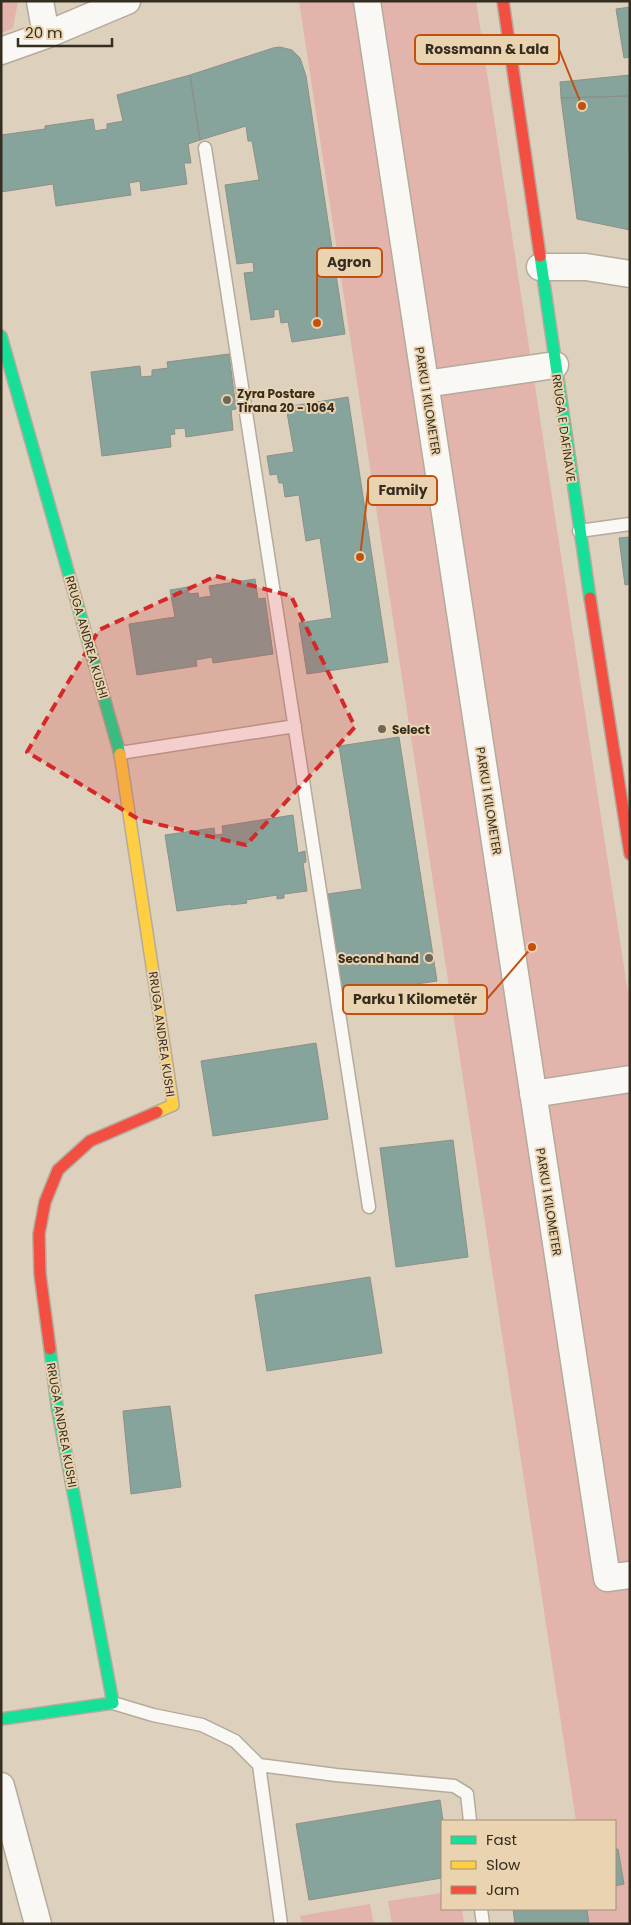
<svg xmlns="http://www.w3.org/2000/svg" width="631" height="1925" font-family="Poppins,sans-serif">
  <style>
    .green { fill: #e2b4ac }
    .building { fill: #86a39c; stroke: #8d9088 }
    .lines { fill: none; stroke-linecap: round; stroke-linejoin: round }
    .lane-casing { stroke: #b4ab9c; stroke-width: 15 }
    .street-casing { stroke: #b4ab9c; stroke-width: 29 }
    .fast-casing { stroke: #b4ab9c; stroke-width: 14 }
    .slow-casing { stroke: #b4ab9c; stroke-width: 14 }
    .jam-casing { stroke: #b4ab9c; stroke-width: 14 }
    .lane { stroke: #faf8f5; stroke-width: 12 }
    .street { stroke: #faf8f5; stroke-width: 26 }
    .fast { stroke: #16e098; stroke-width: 11 }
    .slow { stroke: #ffcf43; stroke-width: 11 }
    .jam { stroke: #f24e42; stroke-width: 11 }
    .marked { fill: #d62828; fill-opacity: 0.2; stroke: #d62828; stroke-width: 4; stroke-dasharray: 10 6; stroke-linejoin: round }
    .poi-dot { fill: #706656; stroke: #ead3b0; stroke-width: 2 }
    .labels { text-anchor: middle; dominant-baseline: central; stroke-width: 4; stroke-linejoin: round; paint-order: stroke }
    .poi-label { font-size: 12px; font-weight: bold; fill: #352d1f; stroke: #ead3b0; text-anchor: start }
    .street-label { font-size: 12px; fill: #352d1f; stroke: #ead3b0 }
    .leader { fill: none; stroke: #c45010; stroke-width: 2 }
    .callout-dot { fill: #c45010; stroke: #ead3b0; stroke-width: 2 }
    .callout { fill: #ead3b0; stroke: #c45010; stroke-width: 2 }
    .callout-label { font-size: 14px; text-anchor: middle; font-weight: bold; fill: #352d1f }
  </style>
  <rect width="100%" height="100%" fill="#ddd0bd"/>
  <!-- green -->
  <path class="green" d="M 1,1 L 18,1 L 13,28 L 1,33 Z
    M 299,1 L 476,1 L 630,1006 L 630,1924 L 589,1924 L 587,1909 L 615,1909 L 615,1821 L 576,1821 Z
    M 442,1893 L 442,1909 L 462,1909 L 464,1924 L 392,1924 L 388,1901 Z
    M 370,1904 L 374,1924 L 302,1924 L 300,1916 Z"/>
  <!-- building -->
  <path class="building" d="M 630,7 L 630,57 L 624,58 L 616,9 Z
    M 280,47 L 292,50 L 300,58 L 306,76 L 345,334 L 292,342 L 288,322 L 281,323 L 279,309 L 274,310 L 274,317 L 251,320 L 244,273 L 254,272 L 253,262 L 237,264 L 225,185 L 259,180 L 252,141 L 248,141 L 246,126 L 200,140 L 190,75 L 273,48 Z
    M 190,75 L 200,140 L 188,144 L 191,163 L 184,163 L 187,184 L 141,191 L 140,181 L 129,183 L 131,195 L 56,206 L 53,184 L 1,192 L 1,135 L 45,129 L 45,126 L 93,119 L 95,131 L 107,129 L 107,124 L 123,121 L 117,95 Z
    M 630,75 L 630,101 L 629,96 L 561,98 L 560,82 Z
    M 629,96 L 630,230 L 577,219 L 561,98 Z
    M 229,354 L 236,409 L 231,410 L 233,430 L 186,437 L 185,428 L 174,429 L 175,434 L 170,435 L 171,447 L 102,456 L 91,372 L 140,366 L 141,377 L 152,376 L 152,370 L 168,368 L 167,362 Z
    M 348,397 L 388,662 L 307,674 L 299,623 L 332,618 L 320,538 L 306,541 L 299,495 L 285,497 L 283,483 L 279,483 L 277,474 L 270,475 L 267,456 L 294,452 L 286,407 Z
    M 630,537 L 630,584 L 625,585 L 619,538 Z
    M 255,579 L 258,599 L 265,598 L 273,654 L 213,663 L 212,657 L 196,660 L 197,666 L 137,675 L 129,624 L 175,617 L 170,590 L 188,587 L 189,594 L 198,593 L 199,598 L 211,596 L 209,586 Z
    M 399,737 L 437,981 L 344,995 L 328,894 L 362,889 L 339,746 Z
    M 293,815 L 298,853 L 305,851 L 306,862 L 303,863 L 307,891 L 284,894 L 284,898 L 277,899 L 277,895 L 246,900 L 247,903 L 231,905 L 231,904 L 177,911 L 165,835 L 214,828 L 215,835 L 223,834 L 222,826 Z
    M 316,1043 L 328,1119 L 213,1136 L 201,1061 Z
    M 453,1140 L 468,1257 L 396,1267 L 380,1148 Z
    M 370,1277 L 382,1353 L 267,1371 L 255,1295 Z
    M 170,1406 L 181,1487 L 131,1494 L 123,1411 Z
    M 440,1800 L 443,1821 L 442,1878 L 309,1900 L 296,1824 Z
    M 615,1849 L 618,1849 L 624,1884 L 615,1886 Z
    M 513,1909 L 587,1909 L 589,1924 L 515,1924 Z"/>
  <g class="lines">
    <defs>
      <path id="lane" d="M 205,148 L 369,1207
        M 579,531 L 630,524
        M 120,753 L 295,726
        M 113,1703 L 153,1715 L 202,1725 L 235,1741 L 259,1765 L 281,1924
        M 259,1765 L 336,1775 L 454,1786 L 467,1794 L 470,1821
        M 481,1909 L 483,1924"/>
      <path id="street" d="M 40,1 L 46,35
        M 367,1 L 607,1578 L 630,1575
        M 1,51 L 46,35 L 127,1
        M 540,267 L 586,267 L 630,274
        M 425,384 L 555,365
        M 533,1094 L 630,1079
        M 1,1786 L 38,1924"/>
      <path id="fast" d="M 540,256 L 590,598
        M 1,336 L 120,754
        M 1,1719 L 113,1703 L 57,1406 L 50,1349"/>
      <path id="slow" d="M 120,754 L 173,1105 L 157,1112"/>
      <path id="jam" d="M 503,1 L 540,256
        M 590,598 L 630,854
        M 50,1349 L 40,1274 L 39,1234 L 45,1202 L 58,1170 L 90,1141 L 157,1112"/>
    </defs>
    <!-- lane casing -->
    <use href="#lane" class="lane-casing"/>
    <!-- street casing -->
    <use href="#street" class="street-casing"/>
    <!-- fast casing -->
    <use href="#fast" class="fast-casing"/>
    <!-- slow casing -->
    <use href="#slow" class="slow-casing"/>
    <!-- jam casing -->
    <use href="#jam" class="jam-casing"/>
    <!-- lane -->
    <use href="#lane" class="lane"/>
    <!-- street -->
    <use href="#street" class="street"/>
    <!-- fast -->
    <use href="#fast" class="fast"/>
    <!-- slow -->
    <use href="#slow" class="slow"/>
    <!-- jam -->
    <use href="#jam" class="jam"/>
  </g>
  <!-- marked area -->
  <path class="marked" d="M 216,576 L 291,596 L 355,727 L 246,845 L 140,820 L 27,752 L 99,630 Z"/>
  <!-- markers -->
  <g class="poi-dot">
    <circle cx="227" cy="400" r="5"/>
    <circle cx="382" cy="729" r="5"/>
    <circle cx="429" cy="958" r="5"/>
  </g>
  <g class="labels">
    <!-- poi labels -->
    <g class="poi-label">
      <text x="237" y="393">Zyra Postare<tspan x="237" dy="14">Tirana 20 - 1064</tspan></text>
      <text x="392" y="729">Select</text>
      <text x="419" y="958" text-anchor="end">Second hand</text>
    </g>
    <!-- street labels -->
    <g class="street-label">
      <text transform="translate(428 401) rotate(81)">PARKU 1 KILOMETER</text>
      <text transform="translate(564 428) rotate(82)">RRUGA E DAFINAVE</text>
      <text transform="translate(87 637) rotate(74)">RRUGA ANDREA KUSHI</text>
      <text transform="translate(489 801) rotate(81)">PARKU 1 KILOMETER</text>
      <text transform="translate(162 1034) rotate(82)">RRUGA ANDREA KUSHI</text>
      <text transform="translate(549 1202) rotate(81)">PARKU 1 KILOMETER</text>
      <text transform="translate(62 1425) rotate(80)">RRUGA ANDREA KUSHI</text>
    </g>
  </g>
  <!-- callouts -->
  <path class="leader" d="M582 106L559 49M317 323L317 262M360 557L368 490M532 947L487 999"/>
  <g class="callout-dot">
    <circle cx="582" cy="106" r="5"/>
    <circle cx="317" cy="323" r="5"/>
    <circle cx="360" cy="557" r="5"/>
    <circle cx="532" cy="947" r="5"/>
  </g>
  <g class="callout">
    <rect x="415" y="35" width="144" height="29" rx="5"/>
    <rect x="317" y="248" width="65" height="29" rx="5"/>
    <rect x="368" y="476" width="69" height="29" rx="5"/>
    <rect x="343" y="985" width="144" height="29" rx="5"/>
  </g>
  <g class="callout-label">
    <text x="487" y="54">Rossmann &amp; Lala</text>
    <text x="349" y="267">Agron</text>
    <text x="403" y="495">Family</text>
    <text x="415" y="1004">Parku 1 Kilometër</text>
  </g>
  <!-- border -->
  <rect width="631" height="1925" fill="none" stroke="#352d1f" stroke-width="5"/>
  <!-- legend -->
  <rect x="441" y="1820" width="175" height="90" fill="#ead3b0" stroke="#a29176"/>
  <rect x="451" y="1836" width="25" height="8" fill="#16e098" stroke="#a29176"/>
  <text x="486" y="1845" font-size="15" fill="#352d1f">Fast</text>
  <rect x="451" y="1861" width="25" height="8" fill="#ffcf43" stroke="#a29176"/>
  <text x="486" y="1870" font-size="15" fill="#352d1f">Slow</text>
  <rect x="451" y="1886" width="25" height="8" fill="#f24e42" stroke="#a29176"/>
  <text x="486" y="1895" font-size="15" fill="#352d1f">Jam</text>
  <!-- scale -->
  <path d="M18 38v8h94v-8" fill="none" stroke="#352d1f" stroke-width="2.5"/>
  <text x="25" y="38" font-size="15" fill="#352d1f" stroke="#ead3b0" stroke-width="4" paint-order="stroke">20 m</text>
</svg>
